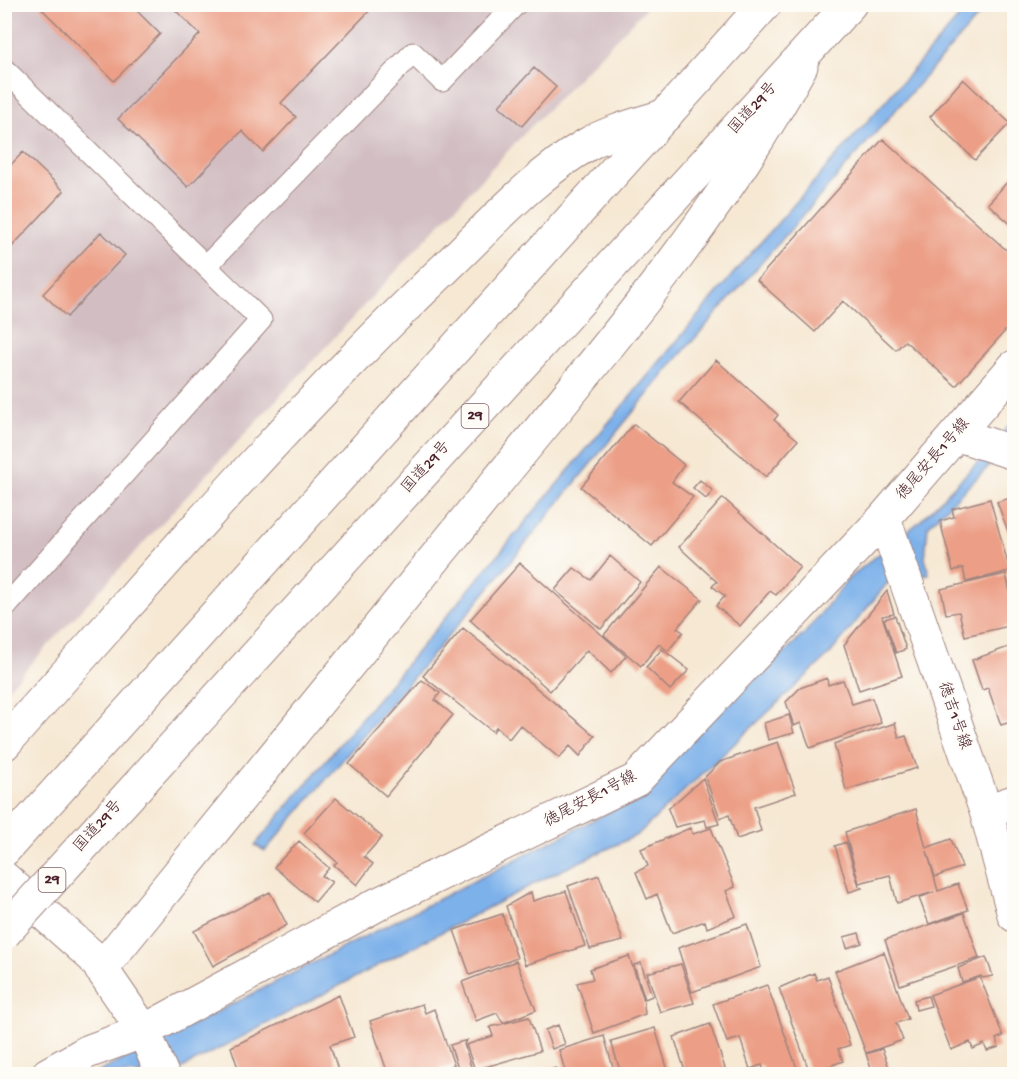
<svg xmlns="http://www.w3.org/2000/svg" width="1019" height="1079" font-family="'Gochi Hand','Klee One',sans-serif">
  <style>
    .industrial { fill: #d2bec2 }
    .water { fill: #7db1ea; stroke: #64688a; stroke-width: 1.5 }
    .building { fill: #ec9f86 }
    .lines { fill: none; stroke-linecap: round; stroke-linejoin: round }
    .service-casing { stroke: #a0847f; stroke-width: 23 }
    .minor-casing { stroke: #a0847f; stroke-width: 35 }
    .trunk-casing { stroke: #a0847f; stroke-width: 35 }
    .service { stroke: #fff; stroke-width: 21 }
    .minor { stroke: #fff; stroke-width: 33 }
    .trunk { stroke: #fff; stroke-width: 33 }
    .trunk-bridge-casing { stroke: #a0847f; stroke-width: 35; stroke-linecap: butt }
    .trunk-bridge { stroke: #fff; stroke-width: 33 }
    .labels { text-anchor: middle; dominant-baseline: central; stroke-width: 4.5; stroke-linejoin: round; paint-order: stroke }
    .shield { fill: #fdfcf7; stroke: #806168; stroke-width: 1.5 }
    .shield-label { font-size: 15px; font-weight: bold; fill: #4a1f2b }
    .street-label { font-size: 16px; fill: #4a1f2b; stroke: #fdfcf7 }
  </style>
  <rect width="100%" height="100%" fill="#fdfcf7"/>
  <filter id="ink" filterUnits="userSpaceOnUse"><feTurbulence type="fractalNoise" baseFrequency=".0167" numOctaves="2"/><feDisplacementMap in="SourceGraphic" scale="12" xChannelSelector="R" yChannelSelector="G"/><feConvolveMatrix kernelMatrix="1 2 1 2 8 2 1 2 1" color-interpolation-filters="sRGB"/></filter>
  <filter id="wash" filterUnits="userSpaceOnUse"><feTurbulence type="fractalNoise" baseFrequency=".008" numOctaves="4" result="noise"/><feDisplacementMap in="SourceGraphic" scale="24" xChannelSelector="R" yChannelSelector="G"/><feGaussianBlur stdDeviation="1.35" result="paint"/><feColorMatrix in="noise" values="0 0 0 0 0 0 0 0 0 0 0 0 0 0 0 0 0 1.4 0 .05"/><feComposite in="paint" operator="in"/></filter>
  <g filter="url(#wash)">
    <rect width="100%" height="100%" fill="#f6e8d3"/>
    <!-- industrial -->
    <path class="industrial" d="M 5,5 L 649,5 L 518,140 L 5,692 Z"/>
    <!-- water -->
    <path class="water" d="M 970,5 L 988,5 L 675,361 L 475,605 L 265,851 L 255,845 L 738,268 Z
      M 1014,419 L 1014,435 L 988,467 L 928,526 L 925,558 L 929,574 L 921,575 L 914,555 L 885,586 L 830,654 L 637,835 L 545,878 L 171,1074 L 95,1074 L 617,808 L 805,633 L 849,578 L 919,522 L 978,462 Z"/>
    <g id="blocks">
      <!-- building -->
      <path class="building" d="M 37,4 L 130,4 L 160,34 L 114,81 Z
        M 169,4 L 372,4 L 374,6 L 281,103 L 296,117 L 263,152 L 242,131 L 188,187 L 118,119 L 200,34 Z
        M 534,68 L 556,87 L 522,126 L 499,106 Z
        M 963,79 L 1010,123 L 975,160 L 930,117 Z
        M 883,139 L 1014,257 L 1014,321 L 956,386 L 905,341 L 896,350 L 843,301 L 815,332 L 757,280 Z
        M 23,152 L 64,191 L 4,255 L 4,172 Z
        M 1014,174 L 1014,227 L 988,204 Z
        M 101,232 L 125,255 L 67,317 L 43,294 Z
        M 716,360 L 778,415 L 774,420 L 798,440 L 766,477 L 679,402 Z
        M 634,424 L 684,465 L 672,482 L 693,497 L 652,546 L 581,487 Z
        M 700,480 L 713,491 L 706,499 L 693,488 Z
        M 1014,497 L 1014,547 L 997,502 Z
        M 723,498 L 800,567 L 776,595 L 770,591 L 740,626 L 716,606 L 725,596 L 712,586 L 717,582 L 679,547 Z
        M 990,499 L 1010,571 L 966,582 L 963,568 L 953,571 L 940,521 L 954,517 L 952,509 Z
        M 610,556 L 640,582 L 601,629 L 555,590 L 574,568 L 591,580 Z
        M 520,563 L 626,656 L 611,673 L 587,650 L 550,691 L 470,620 Z
        M 661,567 L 702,599 L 677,628 L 683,632 L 668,651 L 659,644 L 641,666 L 604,635 Z
        M 1006,574 L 1014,609 L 1014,625 L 965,636 L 959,612 L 946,614 L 941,589 Z
        M 887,591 L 894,614 L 882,616 L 902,676 L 859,690 L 844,645 Z
        M 895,616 L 906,649 L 896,653 L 884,619 Z
        M 463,628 L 595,736 L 580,756 L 570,746 L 559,758 L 520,725 L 509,739 L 496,727 L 493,732 L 423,676 Z
        M 1014,645 L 1014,721 L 1001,725 L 988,688 L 982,690 L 972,660 Z
        M 662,649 L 689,670 L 670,690 L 646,667 Z
        M 827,678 L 828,685 L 843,680 L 852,704 L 872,698 L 881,723 L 810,748 L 801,723 L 794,726 L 786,702 L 800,688 Z
        M 422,680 L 440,693 L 435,700 L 453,715 L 386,796 L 349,764 Z
        M 789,715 L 794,733 L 768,740 L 764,723 Z
        M 895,723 L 899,738 L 906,736 L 917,768 L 846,790 L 834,744 Z
        M 778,742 L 796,793 L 754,807 L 761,831 L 737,839 L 729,815 L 720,818 L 705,777 L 720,762 Z
        M 703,778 L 719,824 L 707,827 L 705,820 L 675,827 L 668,809 Z
        M 336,798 L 382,837 L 364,857 L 373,864 L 357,885 L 334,865 L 337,862 L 304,833 Z
        M 916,809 L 926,848 L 951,839 L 962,867 L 935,877 L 927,851 L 938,891 L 958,884 L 968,910 L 929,924 L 919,898 L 934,892 L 897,903 L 890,875 L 859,883 L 845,832 Z
        M 690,828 L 693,834 L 711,828 L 735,887 L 726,891 L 736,916 L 707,928 L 705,921 L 672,933 L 657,894 L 647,899 L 636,872 L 648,866 L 641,849 Z
        M 299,841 L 329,868 L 322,876 L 332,882 L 315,902 L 274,867 Z
        M 846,842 L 859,886 L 862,888 L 849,892 L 835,846 Z
        M 599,875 L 623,941 L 590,949 L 568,886 Z
        M 566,891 L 585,946 L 525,965 L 506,906 L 531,892 L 533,901 Z
        M 270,892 L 287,925 L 213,966 L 194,931 Z
        M 964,913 L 979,958 L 900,985 L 885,940 Z
        M 502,914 L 517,958 L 470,975 L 454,930 Z
        M 747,924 L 761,967 L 692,992 L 678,948 Z
        M 859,933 L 862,943 L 847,948 L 844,937 Z
        M 884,952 L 908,1019 L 896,1023 L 903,1040 L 866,1053 L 835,971 Z
        M 629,956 L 643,997 L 645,1014 L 594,1033 L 577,983 L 593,979 L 590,969 Z
        M 986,957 L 993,976 L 983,978 L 981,976 L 962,982 L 958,968 Z
        M 516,961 L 536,1010 L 503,1023 L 497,1013 L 476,1021 L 462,982 Z
        M 641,963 L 652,996 L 645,999 L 634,965 Z
        M 681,964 L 694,1003 L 660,1012 L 647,973 Z
        M 814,973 L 817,980 L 828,976 L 850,1045 L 838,1049 L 843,1061 L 810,1073 L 779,988 Z
        M 980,977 L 1003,1036 L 996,1039 L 999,1047 L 987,1051 L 984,1044 L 973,1049 L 970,1042 L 951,1050 L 930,995 Z
        M 767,985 L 799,1074 L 765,1074 L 762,1065 L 750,1069 L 740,1038 L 727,1042 L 713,1004 Z
        M 339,995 L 354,1037 L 330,1045 L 339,1073 L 240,1074 L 231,1047 Z
        M 928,996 L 931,1006 L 916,1010 L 914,1000 Z
        M 422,1004 L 425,1013 L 434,1009 L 454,1065 L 426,1074 L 388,1074 L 370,1021 Z
        M 529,1017 L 540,1051 L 475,1070 L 466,1045 L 493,1036 L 490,1027 Z
        M 710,1024 L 727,1074 L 686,1074 L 674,1037 Z
        M 558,1025 L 565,1044 L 552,1049 L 545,1030 Z
        M 655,1028 L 669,1074 L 621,1074 L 611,1041 Z
        M 604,1036 L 615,1074 L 566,1074 L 559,1050 Z
        M 467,1040 L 464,1044 L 472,1070 L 460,1074 L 450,1045 Z
        M 882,1049 L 890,1070 L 873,1074 L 866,1054 Z
        M 490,1068 L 492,1074 L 473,1074 Z
        M 556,1068 L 558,1074 L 536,1074 Z
        M 833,1068 L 835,1074 L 813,1074 Z"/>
    </g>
  </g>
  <g filter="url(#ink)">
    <use href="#blocks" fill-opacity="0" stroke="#a0847f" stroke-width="1.5"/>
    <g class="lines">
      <defs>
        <path id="service" d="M 4,69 L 261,320 L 4,609
          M 206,266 L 413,53 L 442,81 L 516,4"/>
        <path id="minor" d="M 956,434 L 1014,453
          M 884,518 L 986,811 L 1014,915
          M 4,744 C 146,585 284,422 438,275 C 485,231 531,177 588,144 C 611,131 640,124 666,115
          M 986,811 L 1014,802
          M 4,878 L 94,958 L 144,1031 L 162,1074
          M 101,969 C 233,807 365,645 496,483 C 605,350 719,217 801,66
          M 48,1074 L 87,1052 L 144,1031 L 378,904 L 636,780 L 884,518 L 1014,367"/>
        <path id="trunk" d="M 100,827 L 850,4
          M 4,850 L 765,4"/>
      </defs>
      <!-- service casing -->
      <use href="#service" class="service-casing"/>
      <!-- minor casing -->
      <use href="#minor" class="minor-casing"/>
      <!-- trunk casing -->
      <use href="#trunk" class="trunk-casing"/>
      <!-- service -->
      <use href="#service" class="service"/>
      <!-- minor -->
      <use href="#minor" class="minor"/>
      <!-- trunk -->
      <use href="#trunk" class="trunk"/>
      <defs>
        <path id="trunk-bridge" d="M 4,933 L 100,827"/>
      </defs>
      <!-- trunk-bridge casing -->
      <use href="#trunk-bridge" class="trunk-bridge-casing"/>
      <!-- trunk-bridge -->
      <use href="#trunk-bridge" class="trunk-bridge"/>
    </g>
  </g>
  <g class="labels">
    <!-- shield labels -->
    <g class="shield">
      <rect x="461.5" y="404" width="27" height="24" rx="4.5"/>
      <rect x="38.5" y="868" width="27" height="24" rx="4.5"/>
    </g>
    <g class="shield-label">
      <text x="475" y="416">29</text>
      <text x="52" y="880">29</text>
    </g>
    <!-- street labels -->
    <g class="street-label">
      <text transform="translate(754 109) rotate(-48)">国道29号</text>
      <text transform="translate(934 460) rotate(-49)">徳尾安長1号線</text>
      <text transform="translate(427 468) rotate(-48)">国道29号</text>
      <text transform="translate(953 716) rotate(71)">徳吉1号線</text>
      <text transform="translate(591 800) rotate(-28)">徳尾安長1号線</text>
      <text transform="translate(99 827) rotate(-48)">国道29号</text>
    </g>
  </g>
  <!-- margin -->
  <rect width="1019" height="1079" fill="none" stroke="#fdfcf7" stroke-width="24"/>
</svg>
